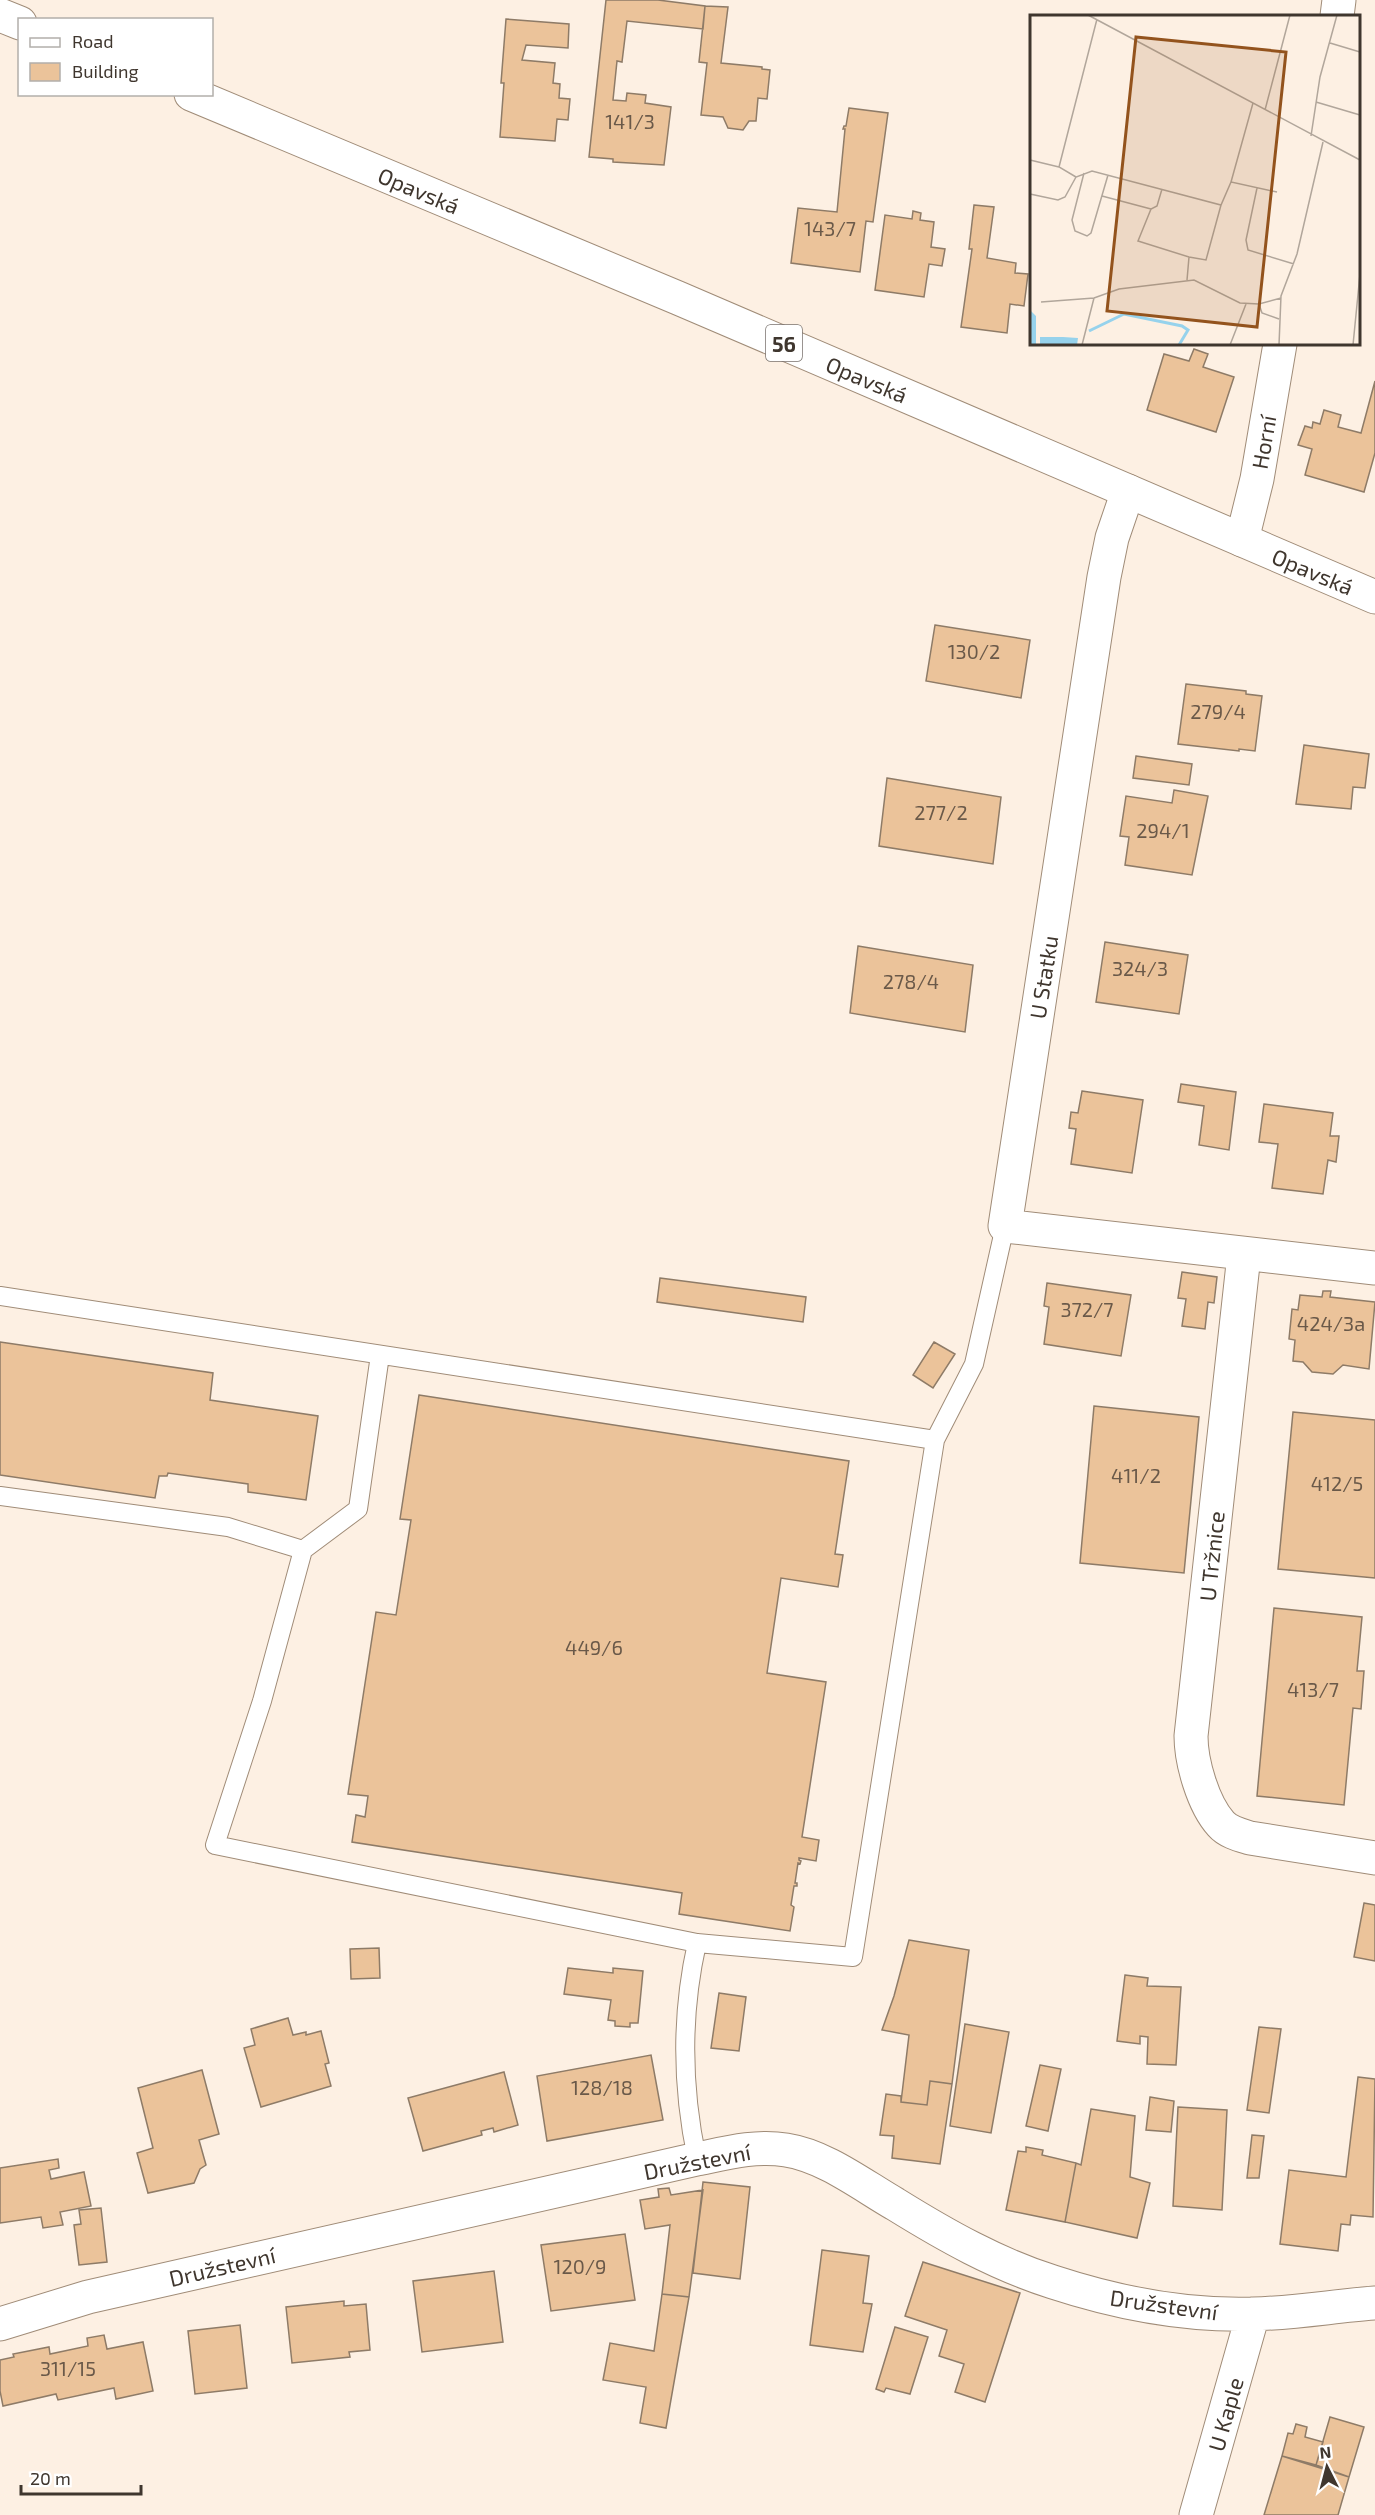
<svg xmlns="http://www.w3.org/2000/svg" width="1375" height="2515" font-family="'Exo 2',sans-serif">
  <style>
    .building { fill: #ebc39a; stroke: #8e7b67; stroke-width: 1.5 }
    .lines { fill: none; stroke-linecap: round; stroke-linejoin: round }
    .lane-casing { stroke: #a08c78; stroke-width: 20 }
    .street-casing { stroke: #a08c78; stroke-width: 35 }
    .primary-casing { stroke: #a08c78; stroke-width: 35 }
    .lane { stroke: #fff; stroke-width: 18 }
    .street { stroke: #fff; stroke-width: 33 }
    .primary { stroke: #fff; stroke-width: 33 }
    .labels { text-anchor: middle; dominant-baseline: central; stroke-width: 4.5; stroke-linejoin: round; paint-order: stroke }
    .number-label { font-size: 20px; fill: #6a5949 }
    .shield { fill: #fff; stroke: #79726d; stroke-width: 1.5 }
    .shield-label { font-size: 21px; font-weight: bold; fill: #3f362e }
    .street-label { font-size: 22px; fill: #3f362e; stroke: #fff }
    .inset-river { fill: none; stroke: #96d2ec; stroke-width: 3 }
    .inset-road { fill: none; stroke: #b1a69b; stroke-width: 1.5 }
    .view { fill: #93531d; fill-opacity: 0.15; stroke: #93531d; stroke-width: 3 }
    .inset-edge { fill: none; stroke: #3f362e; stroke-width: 3 }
  </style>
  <rect width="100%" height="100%" fill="#fdf0e3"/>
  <!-- building -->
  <path class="building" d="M 606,0 L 658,0 L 705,6 L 703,29 L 627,21 L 622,62 L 617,61 L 613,100 L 626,101 L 627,93 L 646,95 L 645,103 L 671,107 L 664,165 L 613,162 L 613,159 L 589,157 Z
    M 705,6 L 728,7 L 721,63 L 762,67 L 762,69 L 770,70 L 767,99 L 758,98 L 756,121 L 749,121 L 743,130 L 728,128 L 723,117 L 701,115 L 707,63 L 699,62 Z
    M 506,19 L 569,24 L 568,48 L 526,45 L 522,60 L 555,63 L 553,83 L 560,84 L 559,98 L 570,99 L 568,120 L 557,119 L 555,141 L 500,137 L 504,83 L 501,83 Z
    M 849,108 L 888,113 L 873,222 L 866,221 L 860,272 L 791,263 L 798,208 L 837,212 L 845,129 L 843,129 L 844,126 L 846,126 Z
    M 974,205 L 994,207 L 987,258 L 1016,263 L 1015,273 L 1028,274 L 1024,306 L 1010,304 L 1007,333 L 961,327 L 972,249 L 969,249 Z
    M 913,211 L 921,213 L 920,220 L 934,222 L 931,247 L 945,249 L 942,266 L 929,264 L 924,297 L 875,290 L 885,215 L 912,219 Z
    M 1194,349 L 1208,354 L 1203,367 L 1234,377 L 1216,432 L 1147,410 L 1164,354 L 1189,361 Z
    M 1375,381 L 1375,453 L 1364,492 L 1305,475 L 1312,449 L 1298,445 L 1305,426 L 1312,428 L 1313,422 L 1320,424 L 1324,410 L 1341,415 L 1338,427 L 1361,433 Z
    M 935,625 L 1030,640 L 1021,698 L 926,681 Z
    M 1186,684 L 1246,691 L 1246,694 L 1262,696 L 1255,751 L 1239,749 L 1239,751 L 1178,744 Z
    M 1304,745 L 1369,754 L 1365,788 L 1353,787 L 1351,809 L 1296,804 Z
    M 1136,756 L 1192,764 L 1189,785 L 1133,778 Z
    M 887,778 L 1001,797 L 993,864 L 879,846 Z
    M 1174,790 L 1208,796 L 1192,875 L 1125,865 L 1129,837 L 1120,836 L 1126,796 L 1172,803 Z
    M 1105,942 L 1188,955 L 1179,1014 L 1096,1002 Z
    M 858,946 L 973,965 L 965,1032 L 850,1013 Z
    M 1181,1084 L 1236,1092 L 1229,1150 L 1199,1145 L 1204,1106 L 1178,1102 Z
    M 1082,1091 L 1143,1100 L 1132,1173 L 1071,1164 L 1076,1129 L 1069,1128 L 1071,1112 L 1078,1113 Z
    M 1264,1104 L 1333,1113 L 1330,1136 L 1339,1136 L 1336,1162 L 1328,1160 L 1323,1194 L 1272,1188 L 1278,1144 L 1259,1142 Z
    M 1182,1272 L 1217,1277 L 1214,1303 L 1208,1302 L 1205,1329 L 1182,1326 L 1186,1299 L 1178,1298 Z
    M 660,1278 L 806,1297 L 803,1322 L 657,1302 Z
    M 1047,1283 L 1131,1295 L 1121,1356 L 1044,1344 L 1049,1307 L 1044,1306 Z
    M 1323,1291 L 1331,1291 L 1330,1297 L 1375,1302 L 1369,1369 L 1343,1365 L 1333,1374 L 1312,1372 L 1303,1362 L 1293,1361 L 1295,1340 L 1289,1339 L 1292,1309 L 1298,1310 L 1300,1295 L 1322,1297 Z
    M 0,1342 L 213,1373 L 210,1400 L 318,1416 L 306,1500 L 248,1492 L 248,1484 L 168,1473 L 167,1476 L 159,1476 L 155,1498 L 0,1475 Z
    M 934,1342 L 955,1354 L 933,1388 L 913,1375 Z
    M 419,1395 L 849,1461 L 835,1554 L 843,1555 L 838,1587 L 781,1578 L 767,1673 L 826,1682 L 802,1837 L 819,1840 L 816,1861 L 799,1858 L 799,1860 L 801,1861 L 800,1864 L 798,1863 L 795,1883 L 797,1883 L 797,1886 L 794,1886 L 791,1905 L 794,1907 L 790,1931 L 679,1914 L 682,1893 L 352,1842 L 356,1815 L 365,1817 L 368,1796 L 348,1794 L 376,1612 L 396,1615 L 411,1520 L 400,1519 Z
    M 1094,1406 L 1199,1417 L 1184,1573 L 1080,1563 Z
    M 1293,1412 L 1375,1420 L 1375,1578 L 1278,1569 Z
    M 1274,1608 L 1362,1617 L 1357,1671 L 1364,1671 L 1361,1709 L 1353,1708 L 1344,1805 L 1257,1796 Z
    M 1364,1903 L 1375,1905 L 1375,1961 L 1354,1957 Z
    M 909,1940 L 969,1950 L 952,2084 L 930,2081 L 927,2105 L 901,2102 L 909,2035 L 882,2030 L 894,1996 Z
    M 379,1948 L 380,1978 L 351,1979 L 350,1949 Z
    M 568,1968 L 613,1973 L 613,1968 L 643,1971 L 638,2023 L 630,2023 L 630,2027 L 615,2026 L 615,2021 L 608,2020 L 611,2000 L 564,1994 Z
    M 1125,1975 L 1148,1978 L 1147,1986 L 1181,1987 L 1176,2065 L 1147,2064 L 1148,2037 L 1140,2036 L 1140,2044 L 1117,2041 Z
    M 719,1993 L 746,1997 L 739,2051 L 711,2048 Z
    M 288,2018 L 293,2035 L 306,2032 L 306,2035 L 321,2031 L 329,2063 L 325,2064 L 331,2086 L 261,2107 L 244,2048 L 255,2045 L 251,2029 Z
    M 965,2024 L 1009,2032 L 991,2133 L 950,2126 Z
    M 1259,2027 L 1281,2029 L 1269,2113 L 1247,2110 Z
    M 651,2055 L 663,2120 L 547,2141 L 537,2076 Z
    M 1040,2065 L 1061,2069 L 1048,2131 L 1026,2126 Z
    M 202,2070 L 219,2134 L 199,2140 L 206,2165 L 200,2169 L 194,2183 L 148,2193 L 137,2153 L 153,2148 L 138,2088 Z
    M 504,2072 L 518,2125 L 494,2132 L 493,2128 L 481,2131 L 482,2135 L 423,2151 L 408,2098 Z
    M 1358,2077 L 1375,2079 L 1373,2217 L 1351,2215 L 1350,2225 L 1341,2224 L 1338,2251 L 1280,2244 L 1289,2170 L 1346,2177 Z
    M 930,2081 L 952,2084 L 940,2164 L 892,2158 L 894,2136 L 880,2135 L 886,2094 L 901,2096 L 901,2102 L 927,2105 Z
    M 1150,2097 L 1174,2101 L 1171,2132 L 1146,2130 Z
    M 1178,2107 L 1227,2110 L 1222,2210 L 1173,2206 Z
    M 1091,2109 L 1135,2116 L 1130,2177 L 1150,2183 L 1137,2238 L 1065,2222 L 1076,2163 L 1081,2165 Z
    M 1252,2135 L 1264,2136 L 1259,2178 L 1247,2178 Z
    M 1026,2147 L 1043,2150 L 1042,2155 L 1076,2163 L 1065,2222 L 1006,2210 L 1018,2151 L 1026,2152 Z
    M 58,2159 L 59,2168 L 49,2170 L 51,2179 L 84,2172 L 91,2206 L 60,2212 L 63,2225 L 43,2228 L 41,2217 L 0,2223 L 0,2168 Z
    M 703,2182 L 750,2187 L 740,2279 L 693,2273 Z
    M 669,2188 L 671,2195 L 703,2190 L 689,2297 L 662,2294 L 670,2225 L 645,2229 L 640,2200 L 659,2197 L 658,2189 Z
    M 101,2208 L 107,2262 L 79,2265 L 74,2225 L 81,2224 L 79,2210 Z
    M 625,2234 L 635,2300 L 551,2311 L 541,2245 Z
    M 822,2250 L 869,2256 L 863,2303 L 872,2304 L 863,2352 L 810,2345 Z
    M 923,2262 L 1020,2293 L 985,2402 L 955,2392 L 964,2364 L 939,2356 L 947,2330 L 905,2316 Z
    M 494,2271 L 503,2342 L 422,2352 L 413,2281 Z
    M 662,2294 L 689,2297 L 666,2428 L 640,2423 L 646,2387 L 603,2380 L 610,2343 L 654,2351 Z
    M 344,2301 L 344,2306 L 366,2304 L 370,2350 L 349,2352 L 350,2357 L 292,2363 L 286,2307 Z
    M 240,2325 L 247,2388 L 195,2394 L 188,2331 Z
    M 895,2327 L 928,2337 L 910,2394 L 886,2388 L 884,2392 L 876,2389 Z
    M 104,2335 L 107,2349 L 143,2342 L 153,2391 L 116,2399 L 114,2388 L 58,2400 L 56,2394 L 3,2406 L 0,2391 L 0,2360 L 14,2357 L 13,2354 L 49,2347 L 50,2354 L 88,2346 L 87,2338 Z
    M 1330,2417 L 1364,2427 L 1349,2477 L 1316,2465 Z
    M 1296,2424 L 1307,2427 L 1305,2437 L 1323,2442 L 1316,2465 L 1282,2456 L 1288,2433 L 1293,2434 Z
    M 1282,2456 L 1349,2477 L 1338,2515 L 1264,2515 Z"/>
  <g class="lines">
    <defs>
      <path id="lane" d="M 0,1296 L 935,1440 L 974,1364 L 1005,1226
        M 380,1355 L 358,1509 L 303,1550 L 262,1701 L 215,1845 L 697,1943 L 853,1957 L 935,1440
        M 0,1496 L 228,1527 L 303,1550
        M 697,1943 C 681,2014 682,2088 697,2159"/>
      <path id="street" d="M 1337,16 L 1339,0
        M 1128,491 L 1112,538 L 1104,577 L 1005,1226 L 1375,1268
        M 1242,540 L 1257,479 L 1280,344
        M 1244,1255 L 1191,1736 C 1191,1762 1203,1804 1221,1824 C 1228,1832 1240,1835 1250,1838 L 1375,1858
        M 0,2324 L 88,2297 L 697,2159 C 726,2153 756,2145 786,2150 C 825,2156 862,2185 895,2204 C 945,2235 996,2264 1053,2282 C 1117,2303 1186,2316 1253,2314 C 1294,2313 1335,2306 1375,2303
        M 1196,2515 L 1253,2314"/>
      <path id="primary" d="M 0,15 L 20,23
        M 191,94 L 678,298 L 1375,597"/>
    </defs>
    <!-- lane casing -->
    <use href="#lane" class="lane-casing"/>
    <!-- street casing -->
    <use href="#street" class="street-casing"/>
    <!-- primary casing -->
    <use href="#primary" class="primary-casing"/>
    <!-- lane -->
    <use href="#lane" class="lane"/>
    <!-- street -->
    <use href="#street" class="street"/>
    <!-- primary -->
    <use href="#primary" class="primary"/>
  </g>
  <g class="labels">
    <!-- number labels -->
    <g class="number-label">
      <text x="630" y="121">141/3</text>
      <text x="830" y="228">143/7</text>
      <text x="974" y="651">130/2</text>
      <text x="1218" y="711">279/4</text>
      <text x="941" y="812">277/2</text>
      <text x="1163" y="830">294/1</text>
      <text x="1140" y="968">324/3</text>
      <text x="911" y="981">278/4</text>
      <text x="1087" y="1309">372/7</text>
      <text x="1331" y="1323">424/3a</text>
      <text x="1136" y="1475">411/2</text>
      <text x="1337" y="1483">412/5</text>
      <text x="594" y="1647">449/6</text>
      <text x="1313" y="1689">413/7</text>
      <text x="602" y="2087">128/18</text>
      <text x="580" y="2266">120/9</text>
      <text x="68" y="2368">311/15</text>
    </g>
    <!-- shield labels -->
    <rect class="shield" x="766" y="325" width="36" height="36" rx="4.5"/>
    <g class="shield-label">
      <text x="784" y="343">56</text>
    </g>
    <!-- street labels -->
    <g class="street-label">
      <text transform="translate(419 190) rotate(23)">Opavská</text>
      <text transform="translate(867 379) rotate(23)">Opavská</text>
      <text transform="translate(1263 442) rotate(-80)">Horní</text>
      <text transform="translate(1313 571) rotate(23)">Opavská</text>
      <text transform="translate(1043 977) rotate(-81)">U Statku</text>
      <text transform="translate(1211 1556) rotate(-84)">U Tržnice</text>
      <text transform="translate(697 2161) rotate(-11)">Družstevní</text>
      <text transform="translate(222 2266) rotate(-13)">Družstevní</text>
      <text transform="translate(1164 2304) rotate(8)">Družstevní</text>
      <text transform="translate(1225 2414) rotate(-74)">U Kaple</text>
    </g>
  </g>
  <!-- overview -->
  <g transform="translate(1030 15)">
    <rect width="330" height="330" fill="#fdf0e3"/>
    <path d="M 0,295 L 6,301 L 6,330 L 0,330 ZM 10,322 L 33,322 L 48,323 L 47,330 L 10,330 Z" fill="#96d2ec"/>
    <path class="inset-river" d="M 59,316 L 94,299 L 152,311 L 158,315 L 149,330"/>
    <path class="inset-road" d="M 58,0 L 330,145M 300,28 L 330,37M 286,87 L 330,100M 223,88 L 201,167 L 247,177M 235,95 L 260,0M 281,121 L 290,62 L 307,0M 0,145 L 29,152M 54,158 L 42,205 L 45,216 L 57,221 L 61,218 L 78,160M 46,162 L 29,152 L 67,4M 227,173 L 216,225 L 218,235 L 264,249M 132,174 L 127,191 L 121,194 L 108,226 L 159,242 L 176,245 L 191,190M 0,179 L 28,185 L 35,182 L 46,162 L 62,156 L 191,190 L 201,167M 72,181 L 121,194M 157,265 L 159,242M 11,287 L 64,283 L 89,274 L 164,265 L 210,288 L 229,289 L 251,283M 229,289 L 232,298 L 249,304M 52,330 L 64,283M 200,330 L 216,289M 249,330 L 251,281 L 267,239 L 293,127M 323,330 L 330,259"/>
    <path class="view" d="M 106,22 L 256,37 L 227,312 L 77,296 Z"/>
    <rect width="330" height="330" class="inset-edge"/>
  </g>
  <!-- legend -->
  <rect x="18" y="18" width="195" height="78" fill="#ffffff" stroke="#b2afab" stroke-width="1.5"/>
  <rect x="30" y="38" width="30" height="9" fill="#ffffff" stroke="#b2afab" stroke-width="1.5"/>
  <text x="72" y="48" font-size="18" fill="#3f362e">Road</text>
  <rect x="30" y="63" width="30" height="18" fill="#ebc39a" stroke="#b2afab" stroke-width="1.5"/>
  <text x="72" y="78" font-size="18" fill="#3f362e">Building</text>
  <!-- north arrow -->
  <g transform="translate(1327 2467) rotate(354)" stroke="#ffffff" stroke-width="4.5" paint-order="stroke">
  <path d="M0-4.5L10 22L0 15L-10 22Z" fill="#3f362e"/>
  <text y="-9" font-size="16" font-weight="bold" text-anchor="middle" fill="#3f362e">N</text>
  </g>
  <!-- scale -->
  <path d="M21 2485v9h120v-9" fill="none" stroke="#3f362e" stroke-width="3"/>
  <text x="30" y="2485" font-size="18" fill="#3f362e" stroke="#ffffff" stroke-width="4.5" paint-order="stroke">20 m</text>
</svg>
